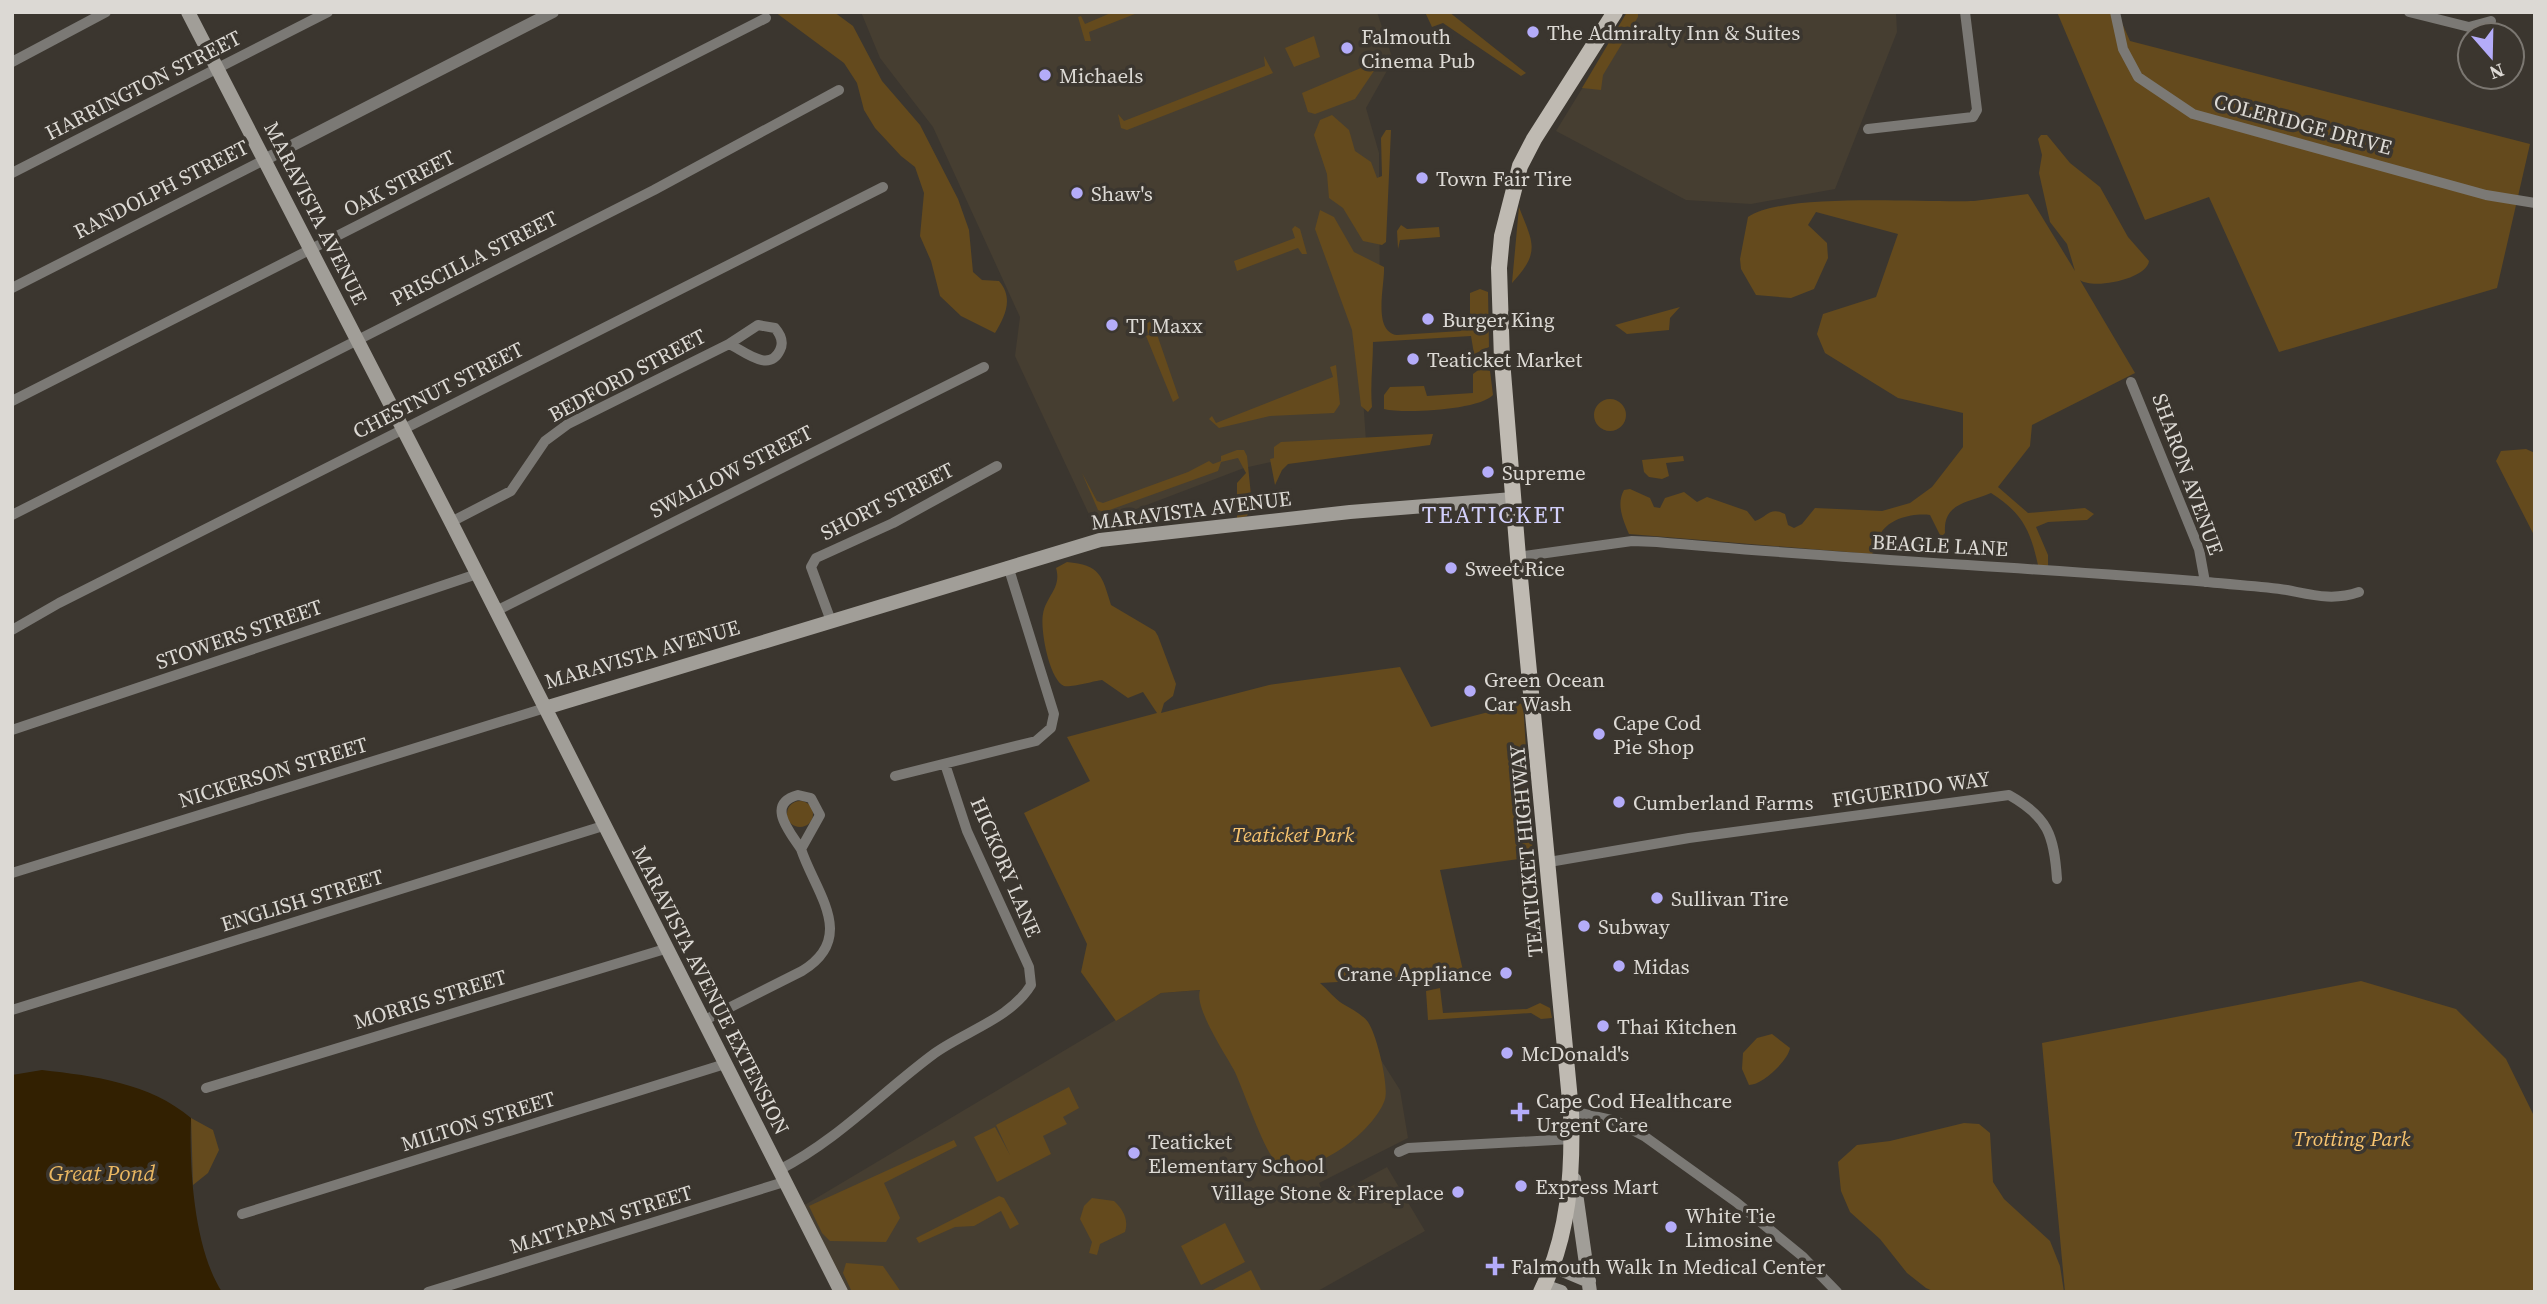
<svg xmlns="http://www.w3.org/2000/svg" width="2547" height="1304" font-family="'Source Serif 4',serif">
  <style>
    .built { fill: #463e31 }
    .green { fill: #644a1d }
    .water { fill: #322001 }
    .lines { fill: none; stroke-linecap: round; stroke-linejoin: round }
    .minor { stroke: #7b7975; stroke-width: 10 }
    .tertiary { stroke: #7b7975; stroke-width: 12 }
    .secondary { stroke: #a19e98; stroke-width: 14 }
    .primary { stroke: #bfbab2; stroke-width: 16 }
    .poi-dot { fill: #b4acf9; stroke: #3b362f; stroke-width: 2.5 }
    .labels { text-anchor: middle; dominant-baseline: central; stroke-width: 7; stroke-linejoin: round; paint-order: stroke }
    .poi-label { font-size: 21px; fill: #dcd9d4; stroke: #3b362f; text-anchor: start }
    .street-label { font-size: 21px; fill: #dcd9d4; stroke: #3b362f }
    .park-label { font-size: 21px; font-style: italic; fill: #f8c46f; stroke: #3b362f }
    .water-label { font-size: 23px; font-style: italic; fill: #eab761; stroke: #3b362f }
    .quarter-label { font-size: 24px; letter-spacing: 2px; fill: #d3d0fc; stroke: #3b362f }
  </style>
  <rect width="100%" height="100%" fill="#3b362f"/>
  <!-- built -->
  <path class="built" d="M 861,12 L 1377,12 L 1393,60 L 1366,108 L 1379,153 L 1380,328 L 1359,341 L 1366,441 L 1244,468 L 1094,525 L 1015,356 L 1020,317 L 933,127 L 880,58 Z
    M 1629,12 L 1896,12 L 1897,32 L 1835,189 L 1751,204 L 1686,200 L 1556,131 Z
    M 1239,987 L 1357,1022 L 1400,1090 L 1408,1138 L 1319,1183 L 1326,1200 L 1387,1167 L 1425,1231 L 1316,1292 L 847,1292 L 803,1206 L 1161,993 Z"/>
  <!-- green -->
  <path class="green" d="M 775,12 L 834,12 L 853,26 L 882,81 L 920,125 L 958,199 L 969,230 L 973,272 L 982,280 L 999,281 C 1014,298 1005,317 995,333 L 961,316 L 940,296 L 931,261 L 920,236 L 924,193 L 915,167 L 901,156 L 875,128 L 864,110 L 857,83 L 844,63 Z
    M 1113,12 L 1140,12 L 1089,32 L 1091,41 L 1085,41 L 1078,17 L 1081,16 L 1085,24 Z
    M 1425,12 L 1449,12 L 1526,73 L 1521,76 L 1443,23 L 1432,27 Z
    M 1627,12 L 1638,12 L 1638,17 L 1603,75 L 1601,90 L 1582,88 Z
    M 2057,12 L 2117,12 L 2130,41 L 2530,144 L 2497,288 L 2279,352 L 2209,197 L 2145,220 Z
    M 1314,36 L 1320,57 L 1294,67 L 1285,48 Z
    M 1264,56 L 1273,73 L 1127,130 L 1121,128 L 1118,114 L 1124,121 L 1265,66 Z
    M 1382,59 L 1355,99 L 1315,114 L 1308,112 L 1302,93 Z
    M 1332,115 L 1349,130 L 1355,151 L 1371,162 L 1377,178 L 1382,176 L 1381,138 L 1386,130 L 1391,130 L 1386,242 L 1382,245 L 1363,241 L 1343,208 L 1329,198 L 1327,174 L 1314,135 L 1320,120 Z
    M 2041,135 L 2047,135 L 2070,163 L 2100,187 L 2128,237 L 2149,261 C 2147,279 2093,290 2080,280 L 2135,373 L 2032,425 L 2030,446 L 1998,487 L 2028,513 L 2085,508 L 2094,514 L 2087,520 L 2048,522 L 2036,527 L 2048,555 L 2048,566 L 2038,565 C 2030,529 2022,513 1991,493 C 1967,503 1943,503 1945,533 L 1941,537 L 1930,515 C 1914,513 1890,518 1881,533 C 1877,540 1877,548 1872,554 L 1629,534 C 1623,520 1616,504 1624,490 L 1630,489 L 1650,498 L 1654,507 L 1660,508 L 1665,498 L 1684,492 L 1697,502 L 1707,497 L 1747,511 L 1755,521 C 1767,517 1770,506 1785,514 L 1788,525 L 1794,528 L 1802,524 L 1815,508 L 1882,511 L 1910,503 L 1932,487 L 1963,447 L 1963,413 L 1898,398 L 1825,353 L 1817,334 L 1823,314 L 1876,297 L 1898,234 L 1816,212 L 1808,225 L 1827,243 L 1828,258 L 1814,289 L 1791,298 L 1756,295 L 1741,269 L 1740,259 L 1748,217 C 1784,192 1924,203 1974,201 C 1992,199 2010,196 2028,194 L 2075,271 L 2067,244 L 2050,222 L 2039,173 L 2042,155 L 2038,139 Z
    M 1519,207 C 1532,242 1542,251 1512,283 Z
    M 1320,210 L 1334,217 L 1354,252 L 1384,267 C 1385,286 1372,331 1397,335 L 1461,331 L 1470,319 L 1470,293 L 1480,289 L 1488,292 L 1489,347 L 1474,354 L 1471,336 L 1373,342 C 1373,364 1370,385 1372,407 L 1368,412 L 1361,406 L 1352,330 L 1315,229 Z
    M 1401,225 L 1407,229 L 1439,227 L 1440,237 L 1400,240 L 1398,249 L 1397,231 Z
    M 1295,226 L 1300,229 L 1307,254 L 1302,254 L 1298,248 L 1237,271 L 1234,261 L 1295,238 L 1292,229 Z
    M 1680,307 L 1670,318 L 1669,330 L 1627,334 L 1615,325 Z
    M 1152,320 L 1179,398 L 1173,402 L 1146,336 L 1149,335 L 1143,321 Z
    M 1336,365 L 1340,404 L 1334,413 L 1270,416 L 1219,428 L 1209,419 L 1212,416 L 1216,423 L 1333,377 L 1330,367 Z
    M 1481,368 L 1490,371 L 1493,395 C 1479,410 1404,414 1384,409 L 1384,395 L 1390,387 L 1424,386 L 1427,396 L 1473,393 L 1473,374 Z
    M1594 415a16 16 0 1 1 32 0a16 16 0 1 1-32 0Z
    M 1433,434 L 1430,445 L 1288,464 L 1282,470 L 1275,485 L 1270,459 L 1274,458 L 1274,447 L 1281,442 Z
    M 2526,449 L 2535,453 L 2535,537 L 2496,461 L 2501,451 Z
    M 1237,450 L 1244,450 L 1247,456 L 1252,505 L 1247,516 L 1237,519 L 1237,483 L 1246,473 L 1238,458 L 1221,462 L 1218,471 L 1104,512 L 1098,510 L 1082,473 L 1097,501 L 1103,503 L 1188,472 L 1209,461 L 1213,464 L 1221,461 L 1221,456 Z
    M 1683,456 L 1684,461 L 1666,463 L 1669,476 L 1662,479 L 1649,477 L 1644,472 L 1642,460 Z
    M 1067,562 C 1100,565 1102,575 1111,605 L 1155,631 L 1158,636 L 1176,684 L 1173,696 L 1164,703 L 1161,713 L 1269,685 L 1400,667 L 1431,727 L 1523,703 L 1533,857 L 1440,870 L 1464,975 L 1320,983 C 1327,989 1335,999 1343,1004 C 1351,1009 1362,1014 1368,1022 C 1377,1035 1389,1086 1385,1099 C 1376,1130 1308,1184 1276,1161 C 1264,1152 1243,1088 1234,1070 C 1224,1052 1194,1007 1200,990 L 1161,993 L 1116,1021 L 1081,972 L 1087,944 L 1024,813 L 1090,781 L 1067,737 L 1157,713 L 1143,692 L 1128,698 L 1102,680 C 1094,681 1070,688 1064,686 C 1049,679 1040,629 1043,614 C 1046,596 1062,588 1056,568 Z
    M787 814a13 13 0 1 1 26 0a13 13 0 1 1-26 0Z
    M 2361,981 L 2456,1009 L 2506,1059 L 2535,1118 L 2535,1292 L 2065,1292 L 2042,1043 Z
    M 1440,988 L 1443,1013 L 1527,1009 L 1540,1003 L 1550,1008 L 1552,1018 L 1541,1019 L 1531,1013 L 1428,1020 L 1426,991 Z
    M 1772,1034 L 1790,1048 C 1788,1061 1762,1085 1749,1085 L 1742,1069 L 1743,1053 L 1757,1038 Z
    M 1069,1087 L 1079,1108 L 1063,1117 L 1067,1124 L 1043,1136 L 1051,1154 L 997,1182 L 974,1137 L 995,1127 L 1010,1155 L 996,1125 Z
    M 191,1118 L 213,1130 L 219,1150 L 208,1173 L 193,1185 Z
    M 1964,1123 L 1979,1124 L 1990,1133 L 1993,1182 L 2004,1199 L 2050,1241 L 2060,1266 L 2064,1292 L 1935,1292 L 1926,1288 L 1907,1273 L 1880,1239 L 1850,1212 L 1841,1191 L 1838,1162 L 1857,1145 L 1890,1141 Z
    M 954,1140 L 957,1146 L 884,1183 L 900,1218 L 886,1242 L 830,1241 L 822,1233 L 809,1206 Z
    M 999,1196 L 1004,1198 L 1019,1224 L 1010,1229 L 1001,1211 L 974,1226 L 955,1227 L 919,1243 L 916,1238 Z
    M 1092,1198 L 1114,1201 C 1123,1209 1129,1220 1125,1232 L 1100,1244 L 1097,1255 L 1089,1253 L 1092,1242 L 1080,1219 L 1084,1206 Z
    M 1225,1223 L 1245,1262 L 1201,1285 L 1181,1246 Z
    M 846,1263 L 883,1266 L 901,1292 L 852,1292 L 843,1273 Z
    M 1251,1270 L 1262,1292 L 1209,1292 Z"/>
  <!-- water -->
  <path class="water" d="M 42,1070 C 94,1076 150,1083 191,1118 C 189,1167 194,1249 222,1292 L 12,1292 L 12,1075 Z"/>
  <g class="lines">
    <!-- minor -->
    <path class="minor" d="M 2115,12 L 2123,49 L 2138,77 L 2193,114 L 2486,195 L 2535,203
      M 2409,12 L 2469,27 L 2491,21
      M 12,62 L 106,12
      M 1868,129 L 1973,117 L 1977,110 L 1965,12
      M 12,173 L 328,12
      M 12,288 L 264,160
      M 758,325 L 775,328 C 781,335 784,342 780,350 C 769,374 743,350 729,344 Z
      M 2131,382 L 2199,549 L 2205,582
      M 12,401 L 766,18
      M 12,515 L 654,190 L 839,90
      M 451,522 L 511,491 L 545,441 L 568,424 L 729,344
      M 1518,557 L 1632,541 L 1657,542 C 1840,559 2024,567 2208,582 C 2234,585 2261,586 2287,590 C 2313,595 2333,601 2359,592
      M 496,611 L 984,367
      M 831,621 L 811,567 L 816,558 L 893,523 L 997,466
      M 12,630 L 59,603 L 883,187
      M 12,730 L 477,574
      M 895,776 L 1036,741 L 1051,728 L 1054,714 L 1008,566
      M 798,795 L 811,798 L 820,815 L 801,849 C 790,832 765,804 798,795 Z
      M 1549,862 L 1689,838 L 2009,795 C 2048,817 2054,835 2057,879
      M 12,873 L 545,708
      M 12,1010 L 603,826
      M 703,1021 L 802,971 C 858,937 815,892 801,849
      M 206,1088 L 665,949
      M 1571,1111 L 1616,1121 L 1644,1136 L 1736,1202 L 1802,1256 L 1837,1292
      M 1399,1152 L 1408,1148 L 1572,1139
      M 779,1170 C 838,1140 882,1092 935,1053 C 966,1031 1011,1018 1031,985 L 1029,967 L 967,831 L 945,764
      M 242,1214 L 725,1064
      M 428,1292 L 784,1182"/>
    <!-- tertiary -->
    <path class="tertiary" d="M 264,160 L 553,12"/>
    <!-- secondary -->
    <path class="secondary" d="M 188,12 L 451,522 L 841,1292
      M 545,708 L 1100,540 L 1350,512 L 1513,499
      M 1574,1179 L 1590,1292
      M 1551,1265 L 1589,1281
      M 1543,1286 L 1561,1292"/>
    <!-- primary -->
    <path class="primary" d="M 1541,1292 C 1569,1235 1573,1173 1571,1111 L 1518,557 L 1502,360 L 1499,268 L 1502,236 L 1520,166 L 1534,139 L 1615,12"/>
  </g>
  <!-- markers -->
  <g class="poi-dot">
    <circle cx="1533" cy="32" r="7"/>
    <circle cx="1347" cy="48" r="7"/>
    <circle cx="1045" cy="75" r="7"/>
    <circle cx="1422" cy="178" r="7"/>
    <circle cx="1077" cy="193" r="7"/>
    <circle cx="1428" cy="319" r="7"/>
    <circle cx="1112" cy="325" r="7"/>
    <circle cx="1413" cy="359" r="7"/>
    <circle cx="1488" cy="472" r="7"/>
    <circle cx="1451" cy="568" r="7"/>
    <circle cx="1470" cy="691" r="7"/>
    <circle cx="1599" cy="734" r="7"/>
    <circle cx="1619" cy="802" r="7"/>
    <circle cx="1657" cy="898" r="7"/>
    <circle cx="1584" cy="926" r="7"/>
    <circle cx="1619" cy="966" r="7"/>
    <circle cx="1506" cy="973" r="7"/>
    <circle cx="1603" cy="1026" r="7"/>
    <circle cx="1507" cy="1053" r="7"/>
    <path d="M1516.5 1101.5h7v7h7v7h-7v7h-7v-7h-7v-7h7z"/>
    <circle cx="1134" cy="1153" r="7"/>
    <circle cx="1521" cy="1186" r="7"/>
    <circle cx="1458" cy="1192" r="7"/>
    <circle cx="1671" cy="1227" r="7"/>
    <path d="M1491.5 1255.5h7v7h7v7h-7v7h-7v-7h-7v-7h7z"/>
  </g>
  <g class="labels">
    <!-- poi labels -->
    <g class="poi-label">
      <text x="1547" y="32">The Admiralty Inn &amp; Suites</text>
      <text x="1361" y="36">Falmouth<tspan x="1361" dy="24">Cinema Pub</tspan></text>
      <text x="1059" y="75">Michaels</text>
      <text x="1436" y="178">Town Fair Tire</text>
      <text x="1091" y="193">Shaw's</text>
      <text x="1442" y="319">Burger King</text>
      <text x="1126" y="325">TJ Maxx</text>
      <text x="1427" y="359">Teaticket Market</text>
      <text x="1502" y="472">Supreme</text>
      <text x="1465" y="568">Sweet Rice</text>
      <text x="1484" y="679">Green Ocean<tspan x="1484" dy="24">Car Wash</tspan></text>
      <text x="1613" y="722">Cape Cod<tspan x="1613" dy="24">Pie Shop</tspan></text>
      <text x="1633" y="802">Cumberland Farms</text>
      <text x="1671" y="898">Sullivan Tire</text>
      <text x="1598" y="926">Subway</text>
      <text x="1633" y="966">Midas</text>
      <text x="1492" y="973" text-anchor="end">Crane Appliance</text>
      <text x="1617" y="1026">Thai Kitchen</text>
      <text x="1521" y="1053">McDonald's</text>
      <text x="1536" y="1100">Cape Cod Healthcare<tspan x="1536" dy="24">Urgent Care</tspan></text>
      <text x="1148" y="1141">Teaticket<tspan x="1148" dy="24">Elementary School</tspan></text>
      <text x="1535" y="1186">Express Mart</text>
      <text x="1444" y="1192" text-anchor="end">Village Stone &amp; Fireplace</text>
      <text x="1685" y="1215">White Tie<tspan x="1685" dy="24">Limosine</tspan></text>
      <text x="1511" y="1266">Falmouth Walk In Medical Center</text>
    </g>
    <!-- street labels -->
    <g class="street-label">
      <text transform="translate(143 85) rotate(-27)">HARRINGTON STREET</text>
      <text transform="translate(2303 124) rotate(15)">COLERIDGE DRIVE</text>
      <text transform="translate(399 183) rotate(-27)">OAK STREET</text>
      <text transform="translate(161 189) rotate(-27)">RANDOLPH STREET</text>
      <text transform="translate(316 213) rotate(63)">MARAVISTA AVENUE</text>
      <text transform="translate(474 258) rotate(-27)">PRISCILLA STREET</text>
      <text transform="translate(627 375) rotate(-28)">BEDFORD STREET</text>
      <text transform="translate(438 390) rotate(-27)">CHESTNUT STREET</text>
      <text transform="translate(731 471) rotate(-27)">SWALLOW STREET</text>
      <text transform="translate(2188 474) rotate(70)">SHARON AVENUE</text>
      <text transform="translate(887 501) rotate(-27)">SHORT STREET</text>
      <text transform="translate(1191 510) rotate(-7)">MARAVISTA AVENUE</text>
      <text transform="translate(1940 545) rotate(3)">BEAGLE LANE</text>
      <text transform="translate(239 634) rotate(-19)">STOWERS STREET</text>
      <text transform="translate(642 654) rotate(-16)">MARAVISTA AVENUE</text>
      <text transform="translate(273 772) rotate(-17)">NICKERSON STREET</text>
      <text transform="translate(1911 789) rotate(-8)">FIGUERIDO WAY</text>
      <text transform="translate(1526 851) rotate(-95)">TEATICKET HIGHWAY</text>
      <text transform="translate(1006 867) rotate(67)">HICKORY LANE</text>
      <text transform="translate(302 900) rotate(-17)">ENGLISH STREET</text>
      <text transform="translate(711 990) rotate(63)">MARAVISTA AVENUE EXTENSION</text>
      <text transform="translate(430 999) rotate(-17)">MORRIS STREET</text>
      <text transform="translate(478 1121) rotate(-17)">MILTON STREET</text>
      <text transform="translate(601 1219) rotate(-17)">MATTAPAN STREET</text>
    </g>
    <!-- park labels -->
    <g class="park-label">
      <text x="1293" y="834">Teaticket Park</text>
      <text x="2352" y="1138">Trotting Park</text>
    </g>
    <!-- water labels -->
    <g class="water-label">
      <text x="102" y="1173">Great Pond</text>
    </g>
    <!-- quarter labels -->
    <g class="quarter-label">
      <text x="1494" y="514">TEATICKET</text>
    </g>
  </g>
  <!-- border -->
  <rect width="2547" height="1304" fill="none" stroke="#dcd9d4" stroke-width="28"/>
  <!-- north arrow -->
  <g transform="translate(2491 56) rotate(160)"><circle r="33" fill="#3b362f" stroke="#7b7771" stroke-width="2"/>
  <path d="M0-5L12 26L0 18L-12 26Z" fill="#b4acf9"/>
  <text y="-10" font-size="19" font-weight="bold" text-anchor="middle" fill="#dcd9d4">N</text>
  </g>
</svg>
